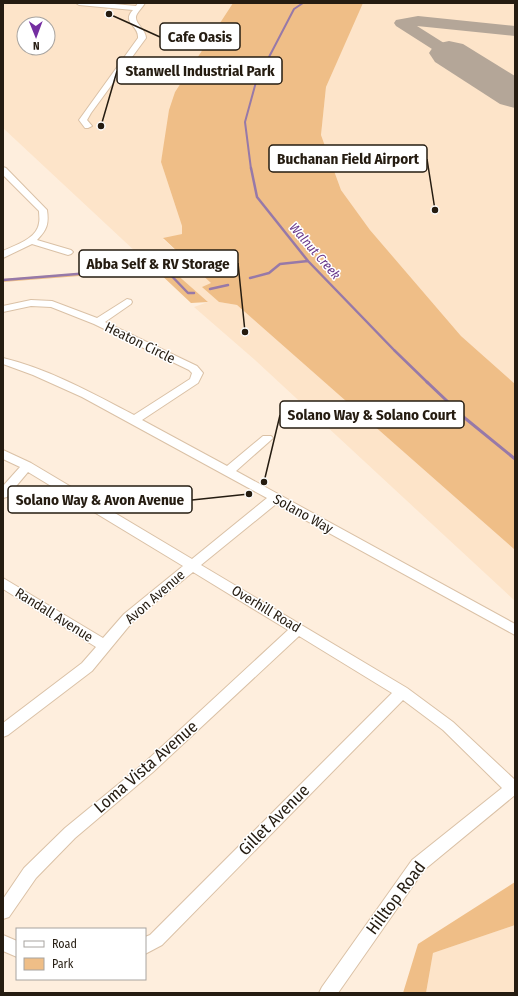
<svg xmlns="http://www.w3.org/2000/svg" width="518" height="996" font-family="'Fira Sans Condensed',sans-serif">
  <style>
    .built { fill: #fde4c9; fill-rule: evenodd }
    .green { fill: #efbe87 }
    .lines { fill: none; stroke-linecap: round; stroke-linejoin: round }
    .stream-far2 { stroke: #9779a8; stroke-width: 2 }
    .stream-far1 { stroke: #9779a8; stroke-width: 2.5 }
    .stream { stroke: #9779a8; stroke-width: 3 }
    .taxiway { fill: #b4a698; fill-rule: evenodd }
    .runway { fill: #b4a698; fill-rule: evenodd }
    .minor-casing { stroke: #dac1a6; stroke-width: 2 }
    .minor { fill: #fff; fill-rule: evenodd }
    .labels { text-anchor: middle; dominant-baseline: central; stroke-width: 3; stroke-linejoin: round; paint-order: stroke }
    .far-water-label { font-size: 13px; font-style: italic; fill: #68378a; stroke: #fff }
    .street-label { font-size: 14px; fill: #251c11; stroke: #fff }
    .near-street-label { font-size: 17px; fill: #251c11; stroke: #fff }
    .leader { fill: none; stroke: #251c11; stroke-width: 1.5 }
    .callout-dot { fill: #251c11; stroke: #fff; stroke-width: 1.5 }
    .callout { fill: #fff; stroke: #251c11; stroke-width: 1.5 }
    .callout-label { font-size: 15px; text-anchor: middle; font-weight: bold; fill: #251c11 }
  </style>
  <rect width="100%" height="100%" fill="#feeedd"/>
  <!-- built -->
  <path class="built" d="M 3,3 L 233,3 L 175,92 L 161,162 L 182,226 L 182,234 L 163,239 L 212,283 L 203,287 L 219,302 L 237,305 L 515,550 L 515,601 L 255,360 L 194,307 L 208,302 L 165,264 L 152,267 L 3,128 ZM 24,24 L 48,24 L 48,48 L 24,48 Z
    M 362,3 L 515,3 L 515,384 L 461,336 L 370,230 L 341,190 L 321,135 L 326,87 Z
    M 515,925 L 515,993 L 426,993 L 433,953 Z"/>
  <!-- green -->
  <path class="green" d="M 233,3 L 363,3 L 326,87 L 321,135 L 341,190 L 370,230 L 461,336 L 515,384 L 515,550 L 237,305 L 219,302 L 202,287 L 211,283 L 163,238 L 182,234 L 182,226 L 161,162 L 169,110 L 175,92 Z
    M 165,264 L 208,302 L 191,303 L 156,270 L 3,282 L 3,279 L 149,268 Z
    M 515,882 L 515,925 L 433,953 L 426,993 L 403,993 L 418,944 Z"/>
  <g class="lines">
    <!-- stream-far2 -->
    <path class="stream-far2" d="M 251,169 L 245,122 L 256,82 L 294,9 L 303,3"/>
    <!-- stream-far1 -->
    <path class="stream-far1" d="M 251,168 L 257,197 L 308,261 L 394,350 L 428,383
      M 250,278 L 269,273 L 280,264 L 308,261
      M 3,280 L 163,267 L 188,293 L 194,293
      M 210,289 L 228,285"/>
    <!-- stream -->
    <path class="stream" d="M 427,382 L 466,419 L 515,459"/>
    <!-- taxiway -->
    <path class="taxiway" d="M 418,16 L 515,26 L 515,36 L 417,26 L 455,50 L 457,53 L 455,56 L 449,58 L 443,56 L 396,26 L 394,23 L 396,20 Z"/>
    <!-- runway -->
    <path class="runway" d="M 449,41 L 463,44 L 515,76 L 515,108 L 500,104 L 435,62 L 429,53 L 435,44 Z"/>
    <defs>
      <path id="minor" d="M 76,3 L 103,3 L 136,6 L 138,3 L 145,3 C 143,7 139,10 137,14 C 132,22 146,29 146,38 L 91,113 L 87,120 L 92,126 L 88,128 L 85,128 L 79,120 L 138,38 C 139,25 121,23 133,10 L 79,5 Z
        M 3,167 L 6,168 L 47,210 C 49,224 47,230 37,240 L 71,250 L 73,252 L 71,254 L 68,255 L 32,244 L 3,258 L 3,251 C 15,245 37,239 39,223 C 40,219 39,215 39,211 L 3,175 Z
        M 127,299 L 131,300 L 132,302 L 131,304 L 105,322 L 197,366 L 203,373 L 198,383 L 142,420 L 227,466 L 263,436 L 271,436 L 273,438 L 271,440 L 236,471 L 515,624 L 515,635 L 276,504 L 201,565 L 407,688 L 453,722 L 515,780 L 515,795 L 424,870 L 338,993 L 319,993 L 322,987 L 412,860 L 502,788 L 443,730 L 403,700 L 162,945 L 145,954 L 145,937 L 150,935 L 392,693 L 299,636 L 153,772 L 75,838 L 36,878 L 9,917 L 3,919 L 3,899 L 24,868 L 65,828 L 143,764 L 288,630 L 193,572 L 134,620 L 92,671 L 8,735 L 3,737 L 3,723 L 82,663 L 96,647 L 3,589 L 3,578 L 103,638 L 124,614 L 183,566 L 28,472 L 7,497 L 3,498 L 3,486 L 20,467 L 3,459 L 3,450 L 31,463 L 192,559 L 267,498 L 82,397 L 33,375 L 3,364 L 3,358 C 49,369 92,393 134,415 L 190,379 L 192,373 L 189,370 L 94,324 L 51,307 L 31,306 L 3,312 L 3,306 L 31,300 L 52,301 L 97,318 Z
        M 3,935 L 17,941 L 17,957 L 3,951 Z"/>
    </defs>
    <!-- minor casing -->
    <use href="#minor" class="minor-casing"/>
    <!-- minor -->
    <use href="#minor" class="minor"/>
  </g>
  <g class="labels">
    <!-- far-water labels -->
    <g class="far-water-label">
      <text transform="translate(315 251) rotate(49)">Walnut Creek</text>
    </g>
    <!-- street labels -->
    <g class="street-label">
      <text transform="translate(140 343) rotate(26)">Heaton Circle</text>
      <text transform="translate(303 514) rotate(29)">Solano Way</text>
      <text transform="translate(155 597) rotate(-41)">Avon Avenue</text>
      <text transform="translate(266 609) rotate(31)">Overhill Road</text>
      <text transform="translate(54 615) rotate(32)">Randall Avenue</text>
    </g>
    <!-- near-street labels -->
    <g class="near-street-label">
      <text transform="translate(146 767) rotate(-41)">Loma Vista Avenue</text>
      <text transform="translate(274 820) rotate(-45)">Gillet Avenue</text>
      <text transform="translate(396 898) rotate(-53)">Hilltop Road</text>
    </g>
  </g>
  <!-- callouts -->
  <path class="leader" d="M109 14L160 37M101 126L117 71M435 210L427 159M245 332L238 263M264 482L280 415M249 494L192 500"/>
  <g class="callout-dot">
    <circle cx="109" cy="14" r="4"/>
    <circle cx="101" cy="126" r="4"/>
    <circle cx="435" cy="210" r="4"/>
    <circle cx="245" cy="332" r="4"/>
    <circle cx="264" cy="482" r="4"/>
    <circle cx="249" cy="494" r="4"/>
  </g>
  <g class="callout">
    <rect x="160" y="23" width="80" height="27" rx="4"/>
    <rect x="117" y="57" width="165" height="27" rx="4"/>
    <rect x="269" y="145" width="158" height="27" rx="4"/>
    <rect x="79" y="250" width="159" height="27" rx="4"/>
    <rect x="280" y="401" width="184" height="27" rx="4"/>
    <rect x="8" y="486" width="184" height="27" rx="4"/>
  </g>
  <g class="callout-label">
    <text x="200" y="42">Cafe Oasis</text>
    <text x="200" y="76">Stanwell Industrial Park</text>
    <text x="348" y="164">Buchanan Field Airport</text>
    <text x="158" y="269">Abba Self &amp; RV Storage</text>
    <text x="372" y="420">Solano Way &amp; Solano Court</text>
    <text x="100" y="505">Solano Way &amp; Avon Avenue</text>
  </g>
  <!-- border -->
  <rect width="518" height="996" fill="none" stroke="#251c11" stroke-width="8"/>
  <!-- legend -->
  <rect x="16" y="928" width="130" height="52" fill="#ffffff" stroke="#a8a4a0"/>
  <rect x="24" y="941" width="20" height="6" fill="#ffffff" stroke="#a8a4a0"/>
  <text x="52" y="948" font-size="12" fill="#251c11">Road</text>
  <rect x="24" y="958" width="20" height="12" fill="#efbe87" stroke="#a8a4a0"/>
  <text x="52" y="968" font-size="12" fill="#251c11">Park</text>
  <!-- north arrow -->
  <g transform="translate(36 36) rotate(179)"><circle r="19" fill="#ffffff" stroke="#a8a4a0"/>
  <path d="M0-3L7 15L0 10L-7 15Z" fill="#742ea1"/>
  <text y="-6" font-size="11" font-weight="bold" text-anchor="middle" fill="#251c11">N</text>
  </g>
</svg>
